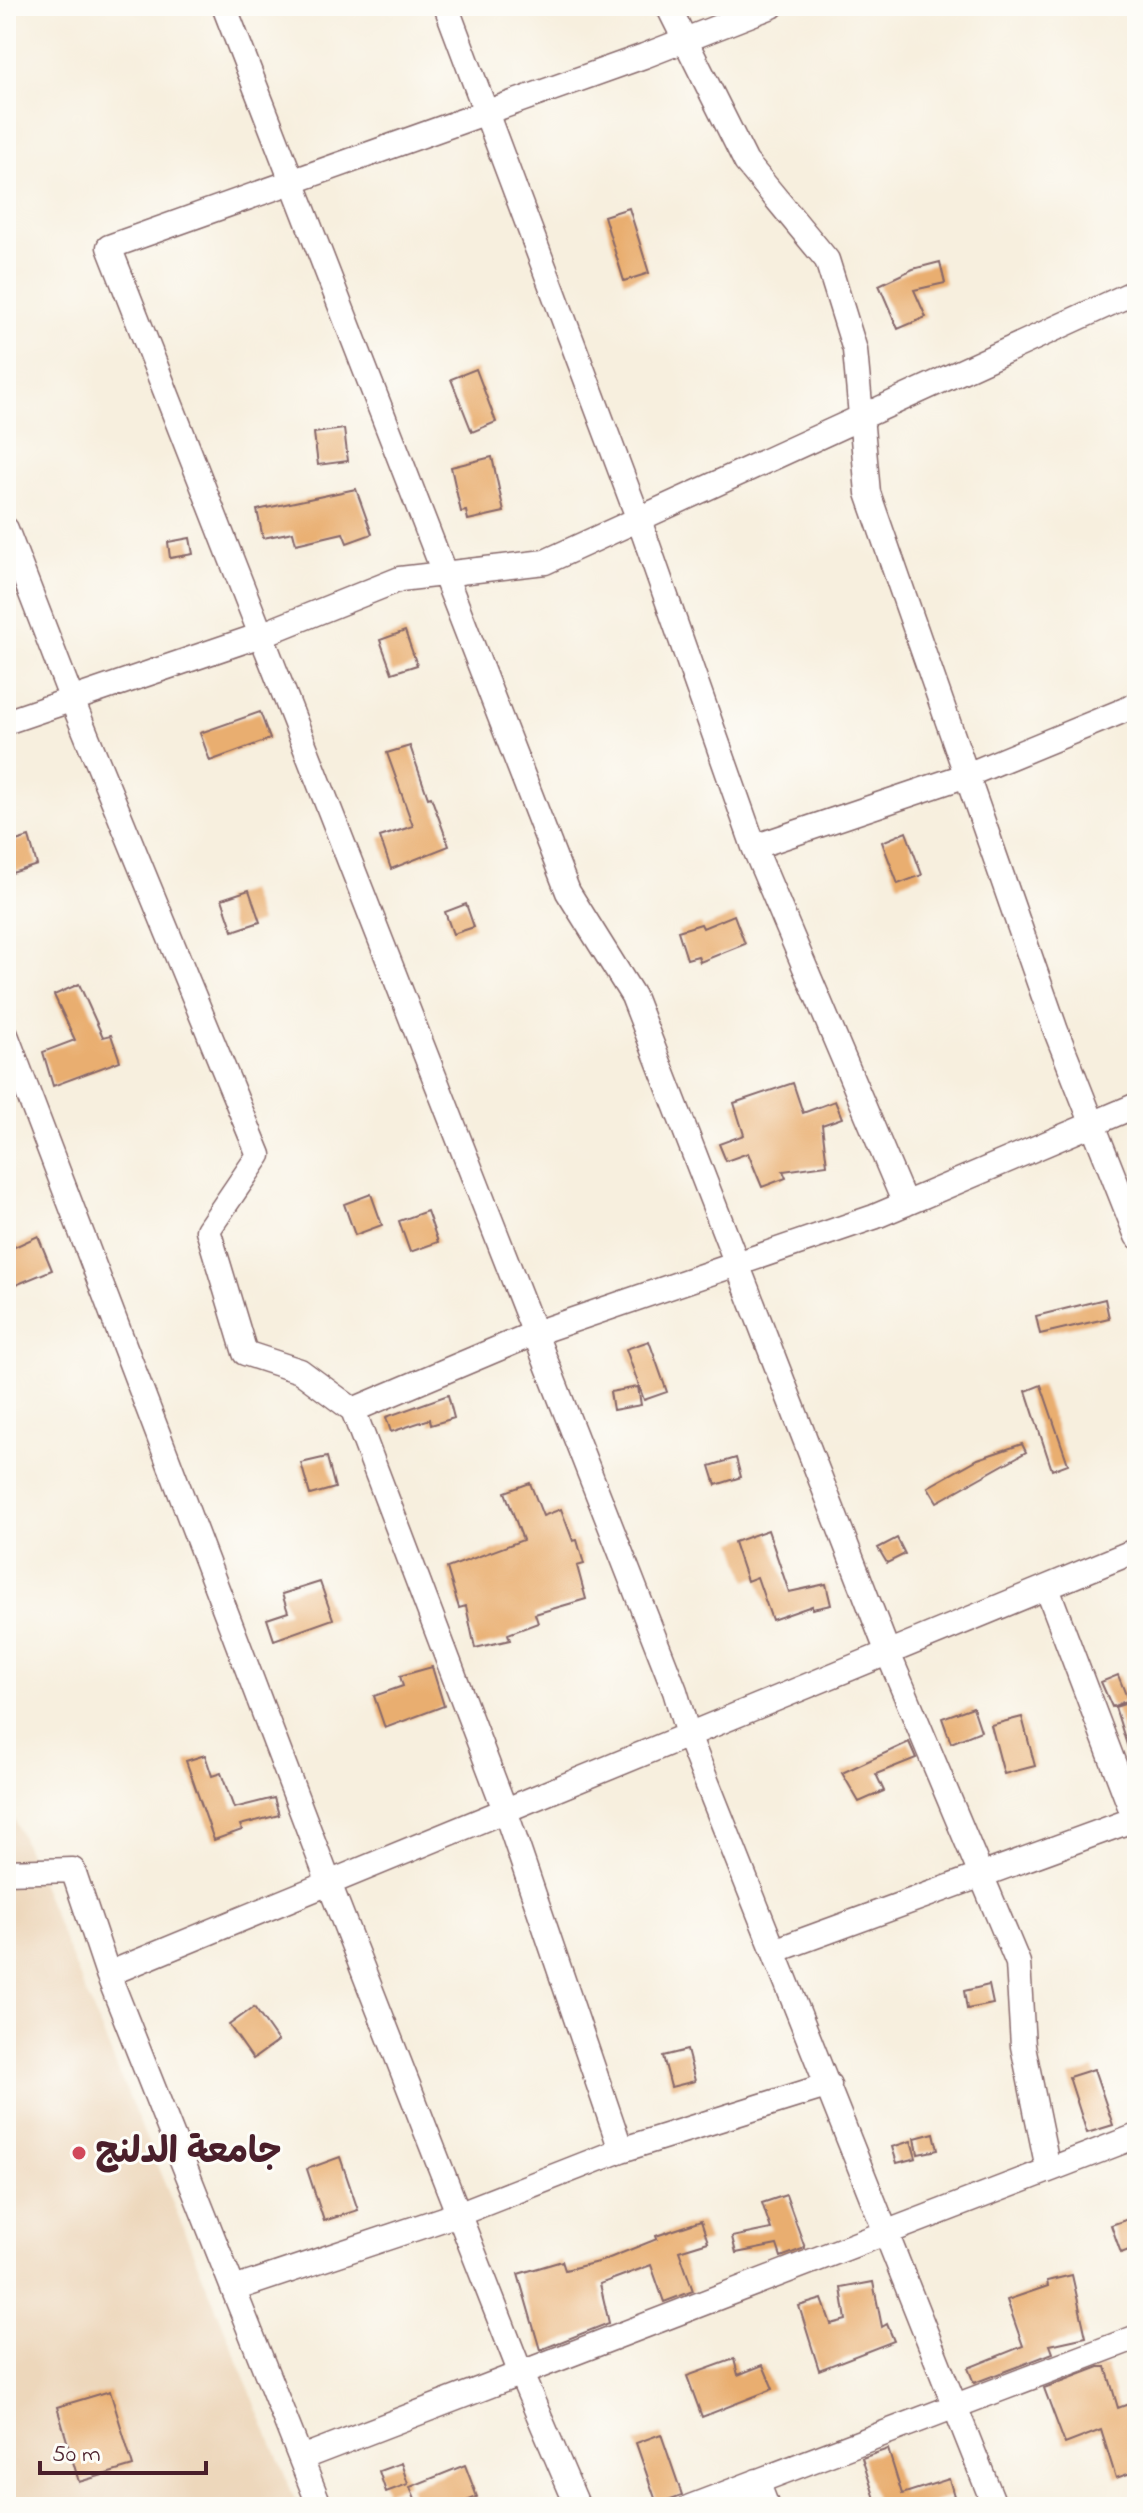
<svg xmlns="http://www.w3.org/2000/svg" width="1143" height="2513" font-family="'Indie Flower','Playpen Sans Arabic',sans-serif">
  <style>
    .built { fill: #edd7bb }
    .building { fill: #e9ae6f }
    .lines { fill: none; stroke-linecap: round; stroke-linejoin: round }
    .minor-casing { stroke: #87686a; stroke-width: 27 }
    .minor { stroke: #fff; stroke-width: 24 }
    .poi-dot { fill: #d1495b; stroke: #fdfcf7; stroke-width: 3 }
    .labels { text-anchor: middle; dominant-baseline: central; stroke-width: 6; stroke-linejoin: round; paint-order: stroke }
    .poi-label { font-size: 36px; font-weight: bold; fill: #4a1f2b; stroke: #fdfcf7; text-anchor: start }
  </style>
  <rect width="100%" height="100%" fill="#fdfcf7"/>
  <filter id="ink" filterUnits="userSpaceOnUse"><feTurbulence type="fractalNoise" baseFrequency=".0125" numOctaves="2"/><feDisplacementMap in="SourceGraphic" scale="16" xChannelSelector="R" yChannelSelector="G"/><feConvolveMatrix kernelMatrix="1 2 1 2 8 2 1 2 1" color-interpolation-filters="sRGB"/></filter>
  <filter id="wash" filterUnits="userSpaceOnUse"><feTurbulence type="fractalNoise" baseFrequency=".006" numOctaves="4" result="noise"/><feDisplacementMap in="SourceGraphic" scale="32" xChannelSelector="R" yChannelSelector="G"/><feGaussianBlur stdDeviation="1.8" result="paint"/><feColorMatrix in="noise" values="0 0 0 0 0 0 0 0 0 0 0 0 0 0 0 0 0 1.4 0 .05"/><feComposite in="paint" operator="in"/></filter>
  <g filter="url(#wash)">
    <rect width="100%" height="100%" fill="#f7efde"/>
    <!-- built -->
    <path class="built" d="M 6,1799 L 298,2507 L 6,2507 Z"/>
    <g id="blocks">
      <!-- building -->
      <path class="building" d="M 629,208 L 649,273 L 624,281 L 604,216 Z
        M 940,262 L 945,283 L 914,290 L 926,317 L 898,329 L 879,285 L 913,269 Z
        M 476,369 L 496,422 L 472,432 L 451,379 Z
        M 344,429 L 348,461 L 318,465 L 314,433 Z
        M 492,457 L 504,512 L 468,520 L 466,511 L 461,512 L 451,467 Z
        M 356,489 L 372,534 L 347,543 L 343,533 L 296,544 L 293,532 L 263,538 L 257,510 Z
        M 190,538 L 193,554 L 170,558 L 168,542 Z
        M 405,631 L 417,665 L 392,673 L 380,640 Z
        M 260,712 L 270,739 L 210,761 L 200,733 Z
        M 410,746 L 428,798 L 431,797 L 449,846 L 391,869 L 380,837 L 413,826 L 387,753 Z
        M 906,832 L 922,875 L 898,884 L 882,842 Z
        M 29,837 L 37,865 L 12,873 L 6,844 Z
        M 249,890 L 260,922 L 233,931 L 222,899 Z
        M 466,904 L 474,927 L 453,934 L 445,912 Z
        M 734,915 L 745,944 L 700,962 L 698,956 L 687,959 L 678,931 L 701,924 L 703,928 Z
        M 79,984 L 103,1037 L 111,1035 L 120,1061 L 53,1086 L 43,1052 L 75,1040 L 54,995 Z
        M 793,1083 L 803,1113 L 835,1101 L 842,1118 L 822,1125 L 827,1165 L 783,1171 L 786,1178 L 762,1187 L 748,1153 L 726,1161 L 719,1144 L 744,1135 L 734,1103 Z
        M 371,1194 L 382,1225 L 355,1235 L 344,1204 Z
        M 427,1211 L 438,1242 L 410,1252 L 399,1221 Z
        M 38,1236 L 52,1270 L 6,1289 L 6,1251 Z
        M 1105,1299 L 1109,1318 L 1040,1334 L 1036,1316 Z
        M 649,1341 L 667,1392 L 644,1400 L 626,1349 Z
        M 1041,1385 L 1068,1464 L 1052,1470 L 1026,1391 Z
        M 638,1387 L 641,1405 L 613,1410 L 610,1392 Z
        M 448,1395 L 454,1418 L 431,1425 L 430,1419 L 391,1432 L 386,1417 Z
        M 1022,1444 L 1026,1452 L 937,1502 L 928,1487 L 978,1459 Z
        M 327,1457 L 335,1488 L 310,1495 L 301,1463 Z
        M 736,1458 L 741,1477 L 716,1485 L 710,1466 Z
        M 530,1483 L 543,1516 L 561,1509 L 573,1541 L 577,1540 L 584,1564 L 577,1566 L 586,1599 L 535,1614 L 538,1623 L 508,1634 L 510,1640 L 475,1648 L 466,1606 L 459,1608 L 447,1568 L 523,1540 L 505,1492 Z
        M 768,1530 L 789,1592 L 826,1584 L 831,1605 L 812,1609 L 812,1606 L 772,1620 L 757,1577 L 747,1581 L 734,1542 Z
        M 897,1538 L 905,1554 L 887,1563 L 878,1548 Z
        M 320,1582 L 333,1619 L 274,1640 L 267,1619 L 288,1612 L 282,1594 Z
        M 432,1667 L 444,1706 L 385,1728 L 374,1696 L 403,1686 L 400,1676 Z
        M 1118,1675 L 1128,1700 L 1112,1707 L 1101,1682 Z
        M 1131,1702 L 1137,1721 L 1137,1764 L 1133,1764 L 1115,1707 Z
        M 973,1707 L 981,1731 L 951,1743 L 942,1718 Z
        M 1022,1717 L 1035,1766 L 1004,1774 L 991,1725 Z
        M 909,1742 L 916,1758 L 876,1774 L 884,1791 L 859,1802 L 842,1773 Z
        M 205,1755 L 212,1776 L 221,1773 L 234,1808 L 274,1798 L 279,1815 L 240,1825 L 242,1830 L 214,1840 L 186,1761 Z
        M 989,1985 L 993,2004 L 967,2009 L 964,1991 Z
        M 254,2007 L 278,2041 L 253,2059 L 229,2025 Z
        M 687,2050 L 695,2081 L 671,2087 L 663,2056 Z
        M 1094,2069 L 1113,2125 L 1087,2133 L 1069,2077 Z
        M 934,2133 L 938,2150 L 918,2154 L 915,2138 Z
        M 911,2141 L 916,2158 L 897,2163 L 892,2147 Z
        M 340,2157 L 358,2210 L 324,2221 L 307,2169 Z
        M 786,2195 L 805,2248 L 781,2257 L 777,2245 L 736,2253 L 732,2237 L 771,2229 L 762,2203 Z
        M 1137,2216 L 1137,2247 L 1121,2253 L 1111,2225 Z
        M 701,2221 L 708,2242 L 679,2251 L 693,2291 L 664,2302 L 651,2265 L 600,2284 L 609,2323 L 540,2350 L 518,2274 L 562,2261 L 565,2270 L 602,2261 L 657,2239 L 656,2236 Z
        M 1072,2275 L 1086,2337 L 1050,2345 L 1053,2353 L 974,2383 L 968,2368 L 1023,2346 L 1007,2300 L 1048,2286 L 1047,2281 Z
        M 873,2282 L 882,2327 L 887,2324 L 894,2341 L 819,2370 L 799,2306 L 822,2299 L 831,2324 L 846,2320 L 841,2288 Z
        M 734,2359 L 738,2375 L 763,2365 L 773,2389 L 702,2417 L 687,2376 Z
        M 1099,2367 L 1106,2367 L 1118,2408 L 1137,2401 L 1137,2471 L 1116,2478 L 1101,2430 L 1065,2444 L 1044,2388 Z
        M 110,2391 L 133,2466 L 79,2482 L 57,2407 Z
        M 661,2434 L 682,2495 L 657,2504 L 636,2443 Z
        M 888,2449 L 902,2494 L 949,2479 L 954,2496 L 919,2507 L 873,2507 L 876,2502 L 862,2458 Z
        M 401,2463 L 408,2484 L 386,2492 L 379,2471 Z
        M 465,2465 L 477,2497 L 451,2507 L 418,2507 L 410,2487 Z"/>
    </g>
  </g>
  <g filter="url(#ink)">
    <use href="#blocks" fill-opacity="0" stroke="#87686a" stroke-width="2"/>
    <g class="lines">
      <defs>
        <path id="minor" d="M 224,6 L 568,892 L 633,996 L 888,1653 L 1018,1963 L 1023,2046 L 1046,2159 L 1053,2168
          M 446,6 L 639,520 L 754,847 L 905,1204
          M 668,6 L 746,162 L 827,260 L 855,350 L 868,493 L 1056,1031 L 1137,1236
          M 772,6 L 644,56 L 109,247 L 675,1691 L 688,1735 L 995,2507
          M 6,529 L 72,700 L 259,1155 L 208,1230 L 245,1353 L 300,1371 L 353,1410 L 505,1810 L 621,2150
          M 6,722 L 261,635 L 400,579 L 545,562 L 1137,291
          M 754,847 L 967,775 L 1137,705
          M 6,1035 L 329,1883 L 521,2374 L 578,2507
          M 353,1410 L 535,1333 L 874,1217 L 1137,1105
          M 1047,1588 L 1137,1825
          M 6,1872 L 73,1870 L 108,1974 L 320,2507
          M 774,1951 L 1135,1819
          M 108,1974 L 1137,1550
          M 234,2289 L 458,2214 L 621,2150 L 829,2085
          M 301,2458 L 1137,2136
          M 757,2481 L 767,2507
          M 690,2507 L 1137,2337"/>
      </defs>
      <!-- minor casing -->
      <use href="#minor" class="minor-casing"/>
      <!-- minor -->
      <use href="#minor" class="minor"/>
    </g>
  </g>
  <!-- markers -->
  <circle class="poi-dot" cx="79" cy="2153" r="8"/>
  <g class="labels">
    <!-- poi labels -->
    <g class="poi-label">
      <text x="95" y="2153">جامعة الدلنج</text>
    </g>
  </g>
  <!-- margin -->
  <rect width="1143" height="2513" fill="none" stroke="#fdfcf7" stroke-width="32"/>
  <!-- scale -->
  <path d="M40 2461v12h166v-12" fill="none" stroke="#4a1f2b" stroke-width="4"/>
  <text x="52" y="2461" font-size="24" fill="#4a1f2b" stroke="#fdfcf7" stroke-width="6" paint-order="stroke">50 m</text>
</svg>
